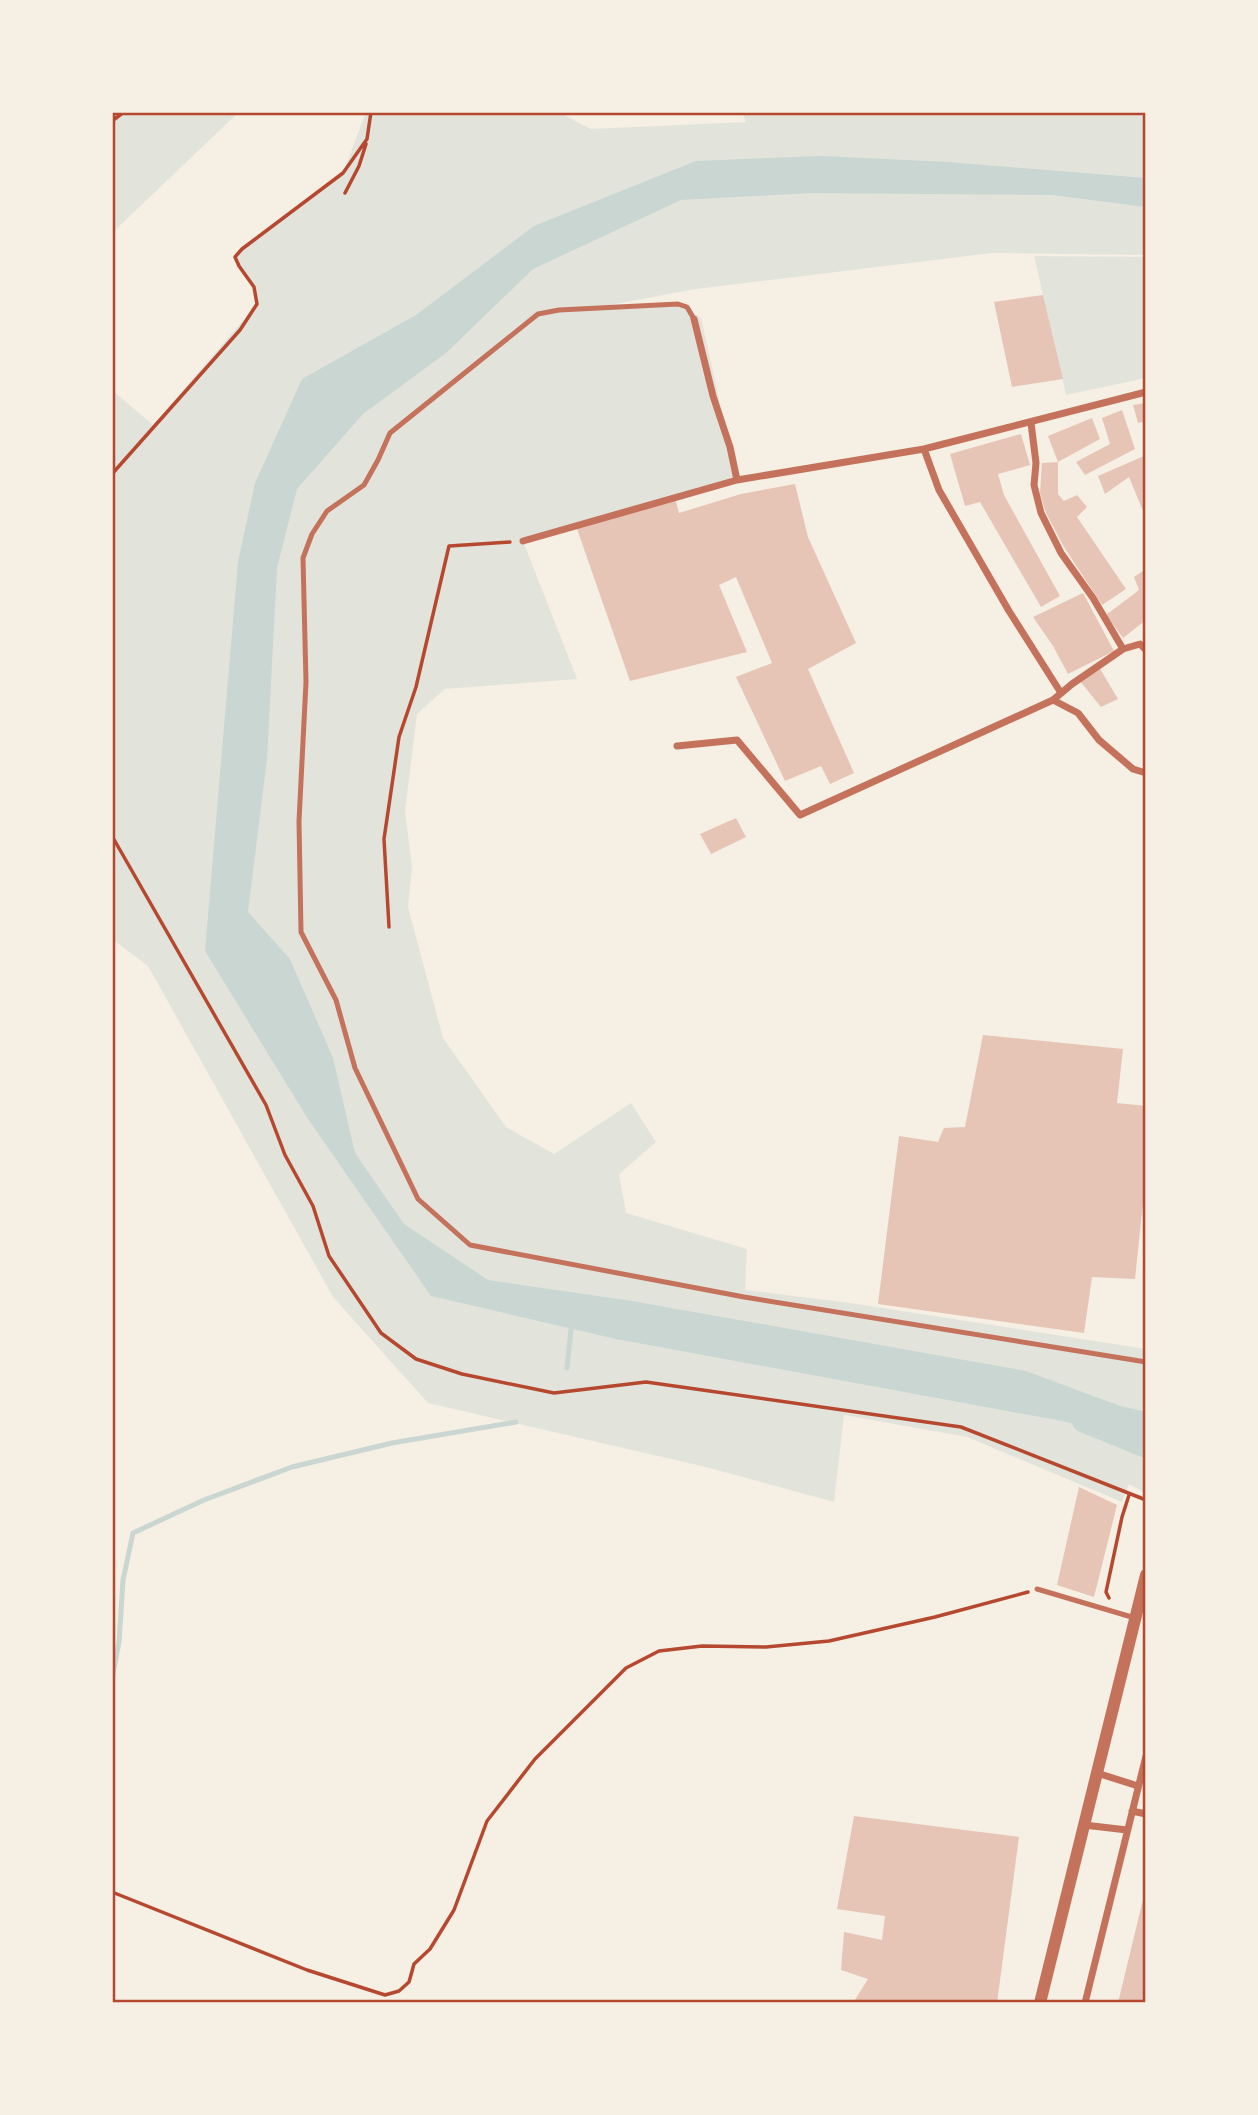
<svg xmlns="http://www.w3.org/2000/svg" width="1258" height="2115" font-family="'PT Serif',serif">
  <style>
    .green { fill: #e2e4dc }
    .water { fill: #c9d6d2 }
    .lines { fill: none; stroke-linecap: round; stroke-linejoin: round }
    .stream { stroke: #c9d6d2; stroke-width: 5 }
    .river { stroke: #c9d6d2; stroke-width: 33 }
    .building { fill: #e6c5b7 }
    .path { stroke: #b5482f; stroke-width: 3.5 }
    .service { stroke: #c5725c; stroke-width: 5 }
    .minor { stroke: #c5725c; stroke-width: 7 }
    .tertiary { stroke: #c5725c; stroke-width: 12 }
    .neatline { fill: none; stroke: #b5482f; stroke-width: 2.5 }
  </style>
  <rect width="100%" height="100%" fill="#f6efe4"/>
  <!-- green -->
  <path class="green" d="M 112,112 L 239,112 L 112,233 Z
    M 366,112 L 558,112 L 591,129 L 746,122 L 742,112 L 1146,112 L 1146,255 L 992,253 L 696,289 L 599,307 L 684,306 L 701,318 L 737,480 L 523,541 L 577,679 L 445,689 L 417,714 L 405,811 L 412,867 L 408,907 L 443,1038 L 506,1127 L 554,1154 L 631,1103 L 656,1142 L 619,1174 L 626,1213 L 747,1249 L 745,1290 L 850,1303 L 1146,1349 L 1146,1493 L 1129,1484 L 1122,1502 L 967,1437 L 844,1415 L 834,1502 L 706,1467 L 428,1403 L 333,1297 L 148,966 L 112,939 L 112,390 L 153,425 L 257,304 L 254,287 L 235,257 L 258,236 L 343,173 Z
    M 1034,256 L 1146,257 L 1146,378 L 1066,395 Z"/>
  <!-- water -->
  <path class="water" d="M 821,156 L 948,162 L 1146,178 L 1146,207 L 1052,195 L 811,193 L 681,200 L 533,269 L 446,353 L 363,414 L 297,489 L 277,568 L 267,759 L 248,912 L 290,959 L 333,1058 L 355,1153 L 404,1224 L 488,1280 L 632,1301 L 1026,1371 L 1120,1406 L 1146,1412 L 1146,1439 L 1062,1421 L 616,1339 L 431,1296 L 308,1119 L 205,951 L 238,562 L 255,483 L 302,379 L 416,315 L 534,226 L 696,161 Z"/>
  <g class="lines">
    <!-- stream -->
    <path class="stream" d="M 567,1368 L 571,1329
      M 112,1679 L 119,1642 L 123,1580 L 133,1533 L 204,1500 L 292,1467 L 392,1443 L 516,1422"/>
    <!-- river -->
    <path class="river" d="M 1087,1417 L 1146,1441"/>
  </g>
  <!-- building -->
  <path class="building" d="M 1043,295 L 1063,379 L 1012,387 L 994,302 Z
    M 1146,403 L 1146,421 L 1138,423 L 1133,405 Z
    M 1122,410 L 1135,449 L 1085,475 L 1076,462 L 1110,444 L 1102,418 Z
    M 1092,418 L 1100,439 L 1058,462 L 1048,436 Z
    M 1021,434 L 1030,465 L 998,474 L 1004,495 L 1060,596 L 1041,607 L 980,502 L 965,506 L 950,454 Z
    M 1144,456 L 1146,460 L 1146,509 L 1143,511 L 1129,477 L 1105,494 L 1098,476 Z
    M 1058,462 L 1058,494 L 1064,501 L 1077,495 L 1087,507 L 1077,517 L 1126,589 L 1102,605 L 1064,547 L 1046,513 L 1040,493 L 1042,463 Z
    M 795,484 L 808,537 L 856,643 L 808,669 L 854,773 L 830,784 L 821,766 L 785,781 L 736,677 L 772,663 L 736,577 L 719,585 L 747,652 L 630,681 L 576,526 L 675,498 L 679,513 L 741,494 Z
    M 1146,569 L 1146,620 L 1123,638 L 1106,615 L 1139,590 L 1134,577 Z
    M 1083,593 L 1114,651 L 1068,674 L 1053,646 L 1033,617 Z
    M 1099,667 L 1118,699 L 1101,707 L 1079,680 Z
    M 736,818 L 746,837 L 711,854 L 700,834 Z
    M 983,1035 L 1123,1049 L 1117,1103 L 1146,1106 L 1146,1174 L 1135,1279 L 1092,1277 L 1084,1333 L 878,1304 L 899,1136 L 938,1142 L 944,1128 L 965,1127 Z
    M 1079,1487 L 1117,1505 L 1094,1597 L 1057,1585 Z
    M 854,1816 L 1019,1837 L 997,2003 L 853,2003 L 868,1979 L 841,1970 L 844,1932 L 882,1940 L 885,1916 L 837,1909 Z
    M 1145,1891 L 1146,2003 L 1118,2003 Z"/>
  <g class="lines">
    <!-- path -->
    <path class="path" d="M 112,121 L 124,112
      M 345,193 L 359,166 L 366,144
      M 112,474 L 240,330 L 257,304 L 254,287 L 239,266 L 235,257 L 242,249 L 343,173 L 367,139 L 371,112
      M 112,836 L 266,1105 L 285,1155 L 313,1206 L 329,1256 L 381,1333 L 416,1359 L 462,1374 L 554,1393 L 646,1382 L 961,1427 L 1146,1500
      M 389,927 L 384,839 L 399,737 L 416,687 L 449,546 L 510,542
      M 1109,1598 L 1106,1592 L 1122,1517 L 1129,1495
      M 112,1892 L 307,1970 L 385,1995 L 399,1991 L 409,1982 L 414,1964 L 430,1949 L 454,1910 L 487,1821 L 535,1759 L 626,1668 L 659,1651 L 702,1646 L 766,1647 L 829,1641 L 935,1617 L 1028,1592"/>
    <!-- service -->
    <path class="service" d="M 694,319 L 687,307 L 678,304 L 559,310 L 538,314 L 390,433 L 378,460 L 364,485 L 327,511 L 312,534 L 303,558 L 306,682 L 299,821 L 301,932 L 336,1000 L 355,1068 L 418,1199 L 470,1245 L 744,1297 L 1146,1362
      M 1037,1589 L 1135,1618"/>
    <!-- minor -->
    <path class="minor" d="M 694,319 L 713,396 L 730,447 L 737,480
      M 1031,423 L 1036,463 L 1034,485 L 1041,513 L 1061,553 L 1093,598 L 1123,649 L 1140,644 L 1146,650
      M 924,449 L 939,490 L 1009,611 L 1061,693
      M 523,541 L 737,480 L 924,449 L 1146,392
      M 1053,700 L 1078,713 L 1099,740 L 1133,769 L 1146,773
      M 677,746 L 737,740 L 800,815 L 1053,700 L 1072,684 L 1123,649
      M 1097,1773 L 1138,1786
      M 1132,1811 L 1146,1814
      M 1084,1825 L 1127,1830
      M 1085,2003 L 1146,1756"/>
    <!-- tertiary -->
    <path class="tertiary" d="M 1040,2003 L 1146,1575"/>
  </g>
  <!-- border -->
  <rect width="1258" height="2115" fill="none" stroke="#f6efe4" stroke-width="228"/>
  <rect x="114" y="114" width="1030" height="1887" class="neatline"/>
</svg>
